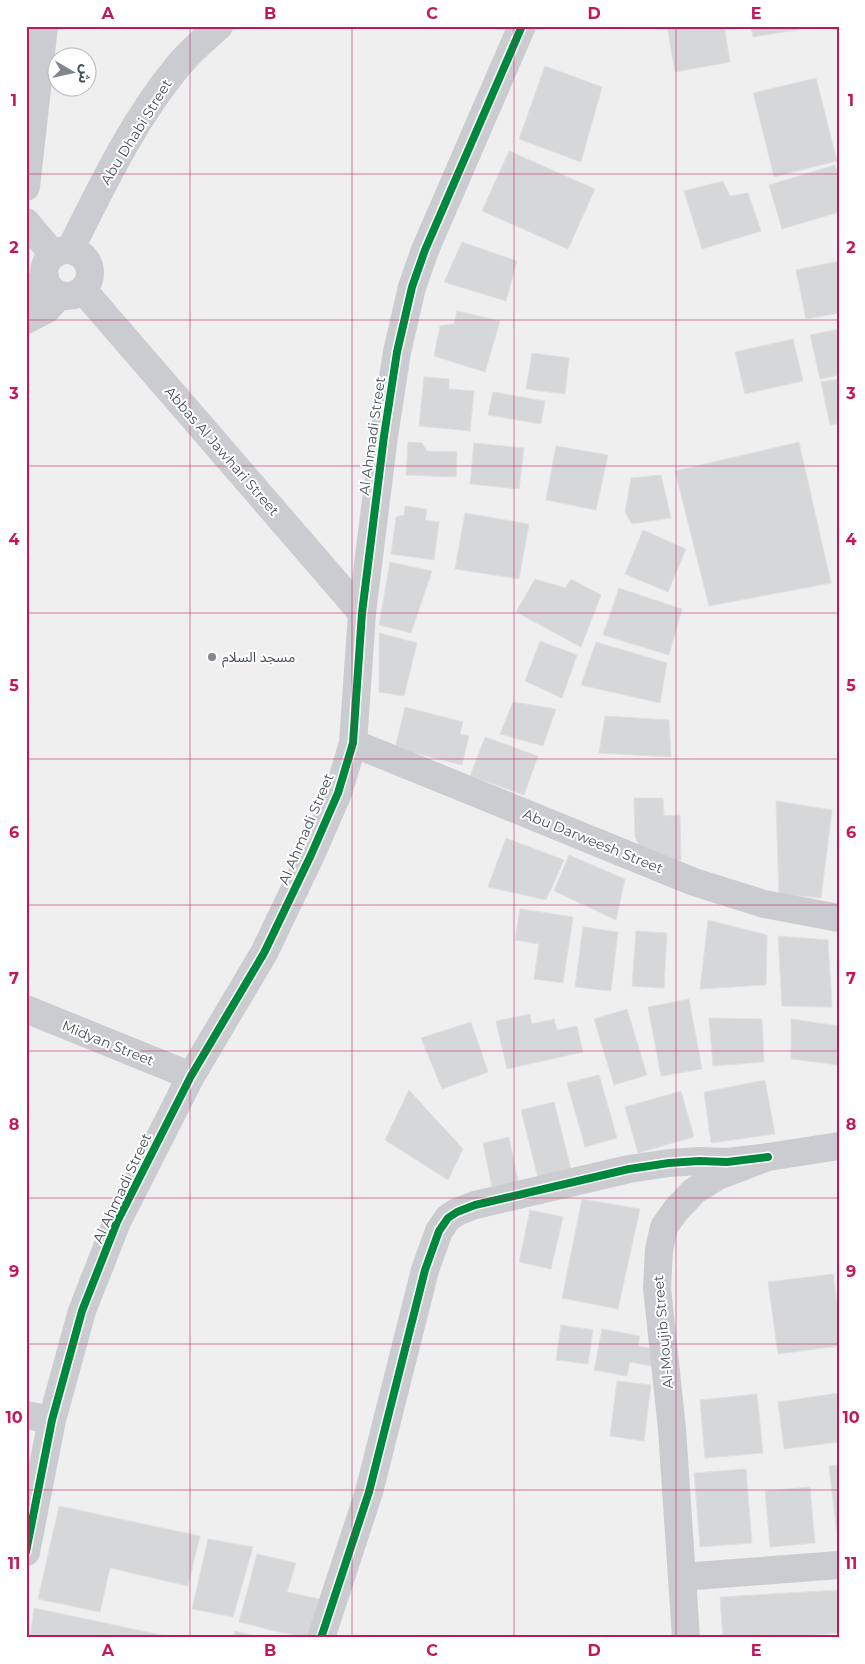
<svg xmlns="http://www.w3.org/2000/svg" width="865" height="1664" font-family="Montserrat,'Noto Sans Arabic',sans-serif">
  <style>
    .building { fill: #d6d7d9; stroke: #e0e0e1 }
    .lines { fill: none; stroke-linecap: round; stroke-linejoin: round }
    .minor { stroke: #cacccf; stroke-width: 28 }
    .cycleway-casing { stroke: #fff; stroke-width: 11 }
    .cycleway { stroke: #00873e; stroke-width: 8 }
    .grid { fill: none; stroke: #c2185b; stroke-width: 1; stroke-opacity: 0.55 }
    .poi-dot { fill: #82878e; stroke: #fff; stroke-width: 2 }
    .labels { text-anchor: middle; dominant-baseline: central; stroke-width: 4; stroke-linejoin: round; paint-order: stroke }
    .street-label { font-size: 14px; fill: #474f59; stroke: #fff }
    .poi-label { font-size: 14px; fill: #474f59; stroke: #fff; text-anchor: start }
    .neatline { fill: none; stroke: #c2185b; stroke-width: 2 }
    .grid-label { font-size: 16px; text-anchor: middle; font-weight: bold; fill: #c2185b }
  </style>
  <rect width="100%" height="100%" fill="#efefef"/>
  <!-- building -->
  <path class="building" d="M 667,26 L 724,26 L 730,62 L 675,72 Z
    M 751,26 L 796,26 L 797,30 L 753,37 Z
    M 545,66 L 602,87 L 581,162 L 519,139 Z
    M 816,78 L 837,161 L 774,177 L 753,93 Z
    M 509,151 L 595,189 L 568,249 L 482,211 Z
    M 835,165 L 839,178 L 839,212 L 782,229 L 769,185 Z
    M 723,181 L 730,196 L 748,193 L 761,231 L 702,249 L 684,191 Z
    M 462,242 L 517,261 L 506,301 L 444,282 Z
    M 839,261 L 839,313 L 806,319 L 796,270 Z
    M 457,311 L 500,321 L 485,372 L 434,356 L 440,326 L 454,324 Z
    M 839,329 L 839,375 L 820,379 L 810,335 Z
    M 793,339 L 803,381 L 745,394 L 735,352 Z
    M 532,353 L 569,358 L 565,394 L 526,389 Z
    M 424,377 L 449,379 L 449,389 L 474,391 L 470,431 L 419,426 Z
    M 839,379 L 839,423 L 830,425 L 821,382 Z
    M 493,392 L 545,401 L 541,424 L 488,415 Z
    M 408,442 L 422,443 L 427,451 L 457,452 L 456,477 L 406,475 Z
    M 799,442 L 831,583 L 709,606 L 675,471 Z
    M 474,443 L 524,448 L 519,489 L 470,484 Z
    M 556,446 L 608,455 L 596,510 L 546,500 Z
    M 661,475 L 671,518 L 632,524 L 625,512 L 631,478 Z
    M 405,506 L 427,509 L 425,520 L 439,522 L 434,560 L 391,554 L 396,517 L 404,515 Z
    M 465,513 L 529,524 L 519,579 L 455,569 Z
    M 643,530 L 686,549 L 668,592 L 625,574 Z
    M 390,562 L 432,571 L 411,633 L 379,625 Z
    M 535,579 L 565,588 L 571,579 L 601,595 L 581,647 L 516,612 Z
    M 619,588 L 682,609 L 669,655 L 603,635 Z
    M 379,633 L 417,643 L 404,696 L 379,692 Z
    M 540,641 L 577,655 L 562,698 L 525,681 Z
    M 596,642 L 667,663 L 660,703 L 581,685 Z
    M 513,702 L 556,709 L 543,746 L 500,734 Z
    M 405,707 L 463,722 L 460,734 L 469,736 L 462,765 L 395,748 Z
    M 605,716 L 669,720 L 671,757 L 599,753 Z
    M 485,737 L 538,756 L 524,795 L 470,776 Z
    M 634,798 L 663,798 L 664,816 L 680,815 L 681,860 L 666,861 L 642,851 L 635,837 Z
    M 776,801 L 832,810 L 821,898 L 779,894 Z
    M 506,838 L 564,860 L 546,900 L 488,887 Z
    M 569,855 L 625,879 L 616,920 L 554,891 Z
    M 520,909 L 573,917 L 563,983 L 534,979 L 539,944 L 515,940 Z
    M 708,920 L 767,935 L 766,985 L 700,989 Z
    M 583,927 L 618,932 L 611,991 L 575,987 Z
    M 636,931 L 667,933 L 664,988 L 632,986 Z
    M 778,936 L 828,940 L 832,1007 L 782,1006 Z
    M 689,999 L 702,1069 L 661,1076 L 648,1007 Z
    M 627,1009 L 647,1075 L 614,1085 L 594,1019 Z
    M 530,1014 L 532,1024 L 554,1019 L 557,1030 L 577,1026 L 583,1052 L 507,1069 L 496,1021 Z
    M 709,1018 L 762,1019 L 764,1062 L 713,1066 Z
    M 791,1019 L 839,1026 L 839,1065 L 791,1059 Z
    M 471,1022 L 488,1072 L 442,1089 L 421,1038 Z
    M 599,1075 L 617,1138 L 585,1147 L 567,1083 Z
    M 765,1080 L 775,1134 L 711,1143 L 704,1092 Z
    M 409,1090 L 463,1149 L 448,1180 L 385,1140 Z
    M 681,1091 L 694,1137 L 638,1153 L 625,1107 Z
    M 554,1102 L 572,1173 L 539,1182 L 521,1110 Z
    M 509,1137 L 518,1181 L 492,1187 L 483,1143 Z
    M 582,1199 L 640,1209 L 618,1309 L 562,1298 Z
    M 530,1210 L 563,1217 L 551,1269 L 519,1262 Z
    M 833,1274 L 839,1317 L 839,1346 L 778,1354 L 768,1282 Z
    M 561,1325 L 593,1330 L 588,1364 L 556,1360 Z
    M 602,1329 L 640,1336 L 638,1346 L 654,1349 L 651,1366 L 630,1362 L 627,1376 L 594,1370 Z
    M 617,1381 L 651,1385 L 644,1441 L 610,1436 Z
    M 839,1393 L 839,1442 L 784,1449 L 778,1402 Z
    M 757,1394 L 763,1453 L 705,1458 L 700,1400 Z
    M 839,1465 L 839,1543 L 838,1543 L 829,1466 Z
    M 746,1469 L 752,1543 L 700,1547 L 694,1473 Z
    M 810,1487 L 815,1543 L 770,1547 L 765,1491 Z
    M 59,1506 L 200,1536 L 188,1586 L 110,1568 L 100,1612 L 38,1599 Z
    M 208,1539 L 253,1547 L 233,1617 L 192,1609 Z
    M 257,1554 L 296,1563 L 287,1592 L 319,1599 L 309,1638 L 274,1631 L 239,1622 Z
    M 839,1590 L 839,1633 L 774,1638 L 723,1638 L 720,1597 Z
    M 34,1608 L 166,1636 L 165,1638 L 30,1638 Z
    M 235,1631 L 262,1638 L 233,1638 Z"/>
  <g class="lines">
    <!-- minor -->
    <path class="minor" d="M 26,187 L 44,26
      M 26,222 L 53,254
      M 70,250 C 101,188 133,120 178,66 C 190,51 205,39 219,26
      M44 273a23 23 0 1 1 46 0a23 23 0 1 1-46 0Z
      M 83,290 L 362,613
      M 26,298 L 45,277
      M 26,320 L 47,309 L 60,295
      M 353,743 L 694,882 L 764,904 L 839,918
      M 26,1009 L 191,1076
      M 26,1415 L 52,1420
      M 26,1552 L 52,1420 L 82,1311 L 117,1222 L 191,1076 L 264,953 L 311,855 L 338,793 L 353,743 L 362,613 L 384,436 L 397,352 L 412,287 L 425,250 L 522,26
      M 682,1577 L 839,1565
      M 321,1638 L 369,1492 L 425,1270 L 439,1231 L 448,1218 L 457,1212 L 475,1205 L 629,1169 L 669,1163 L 699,1161 L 727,1162 L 768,1157
      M 686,1638 L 672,1429 L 657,1288 L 659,1250 L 664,1227 L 676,1210 L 694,1191 L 718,1176 L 768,1157 L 839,1146"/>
    <defs>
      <path id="cycleway" d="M 26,1552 L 52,1420 L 82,1311 L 117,1222 L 191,1076 L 264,953 L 311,855 L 338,793 L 353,743 L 362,613 L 384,436 L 397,352 L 412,287 L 425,250 L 522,26
        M 321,1638 L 369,1492 L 425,1270 L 439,1231 L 448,1218 L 457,1212 L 475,1205 L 629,1169 L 669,1163 L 699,1161 L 727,1162 L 768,1157"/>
    </defs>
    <!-- cycleway casing -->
    <use href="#cycleway" class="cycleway-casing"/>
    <!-- cycleway -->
    <use href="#cycleway" class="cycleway"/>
  </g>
  <!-- grid -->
  <path class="grid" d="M 190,26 L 190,1638M 352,26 L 352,1638M 514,26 L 514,1638M 676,26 L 676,1638M 26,174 L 839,174M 26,320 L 839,320M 26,466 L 839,466M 26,613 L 839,613M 26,759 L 839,759M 26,905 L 839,905M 26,1051 L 839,1051M 26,1198 L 839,1198M 26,1344 L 839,1344M 26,1490 L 839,1490"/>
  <!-- markers -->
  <circle class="poi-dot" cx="212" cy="657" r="5"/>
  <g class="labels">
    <!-- street labels -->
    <g class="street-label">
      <text transform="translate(136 132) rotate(-58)">Abu Dhabi Street</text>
      <text transform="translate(372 436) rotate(-82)">Al Ahmadi Street</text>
      <text transform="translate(222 451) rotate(49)">Abbas Al Jawhari Street</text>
      <text transform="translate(306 829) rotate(-67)">Al Ahmadi Street</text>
      <text transform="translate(593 841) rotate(22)">Abu Darweesh Street</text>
      <text transform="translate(108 1043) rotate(22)">Midyan Street</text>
      <text transform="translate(122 1188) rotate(-65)">Al Ahmadi Street</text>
      <text transform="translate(663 1332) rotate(-95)">Al-Moujib Street</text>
    </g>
    <!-- poi labels -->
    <g class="poi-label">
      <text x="222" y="657">مسجد السلام</text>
    </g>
  </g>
  <!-- border -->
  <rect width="865" height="1664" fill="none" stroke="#ffffff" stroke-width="55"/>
  <!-- north arrow -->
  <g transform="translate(72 72) rotate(99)"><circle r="24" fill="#ffffff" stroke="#b5b9bd"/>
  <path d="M0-4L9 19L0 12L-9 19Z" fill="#82878e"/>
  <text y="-8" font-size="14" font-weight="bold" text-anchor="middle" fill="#474f59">ش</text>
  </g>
  <rect x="28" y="28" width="810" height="1608" class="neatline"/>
  <g class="grid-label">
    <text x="108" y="19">A</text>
    <text x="270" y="19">B</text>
    <text x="432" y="19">C</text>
    <text x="594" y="19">D</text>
    <text x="756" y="19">E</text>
    <text x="14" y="106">1</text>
    <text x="851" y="106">1</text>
    <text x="14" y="253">2</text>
    <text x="851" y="253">2</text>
    <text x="14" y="399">3</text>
    <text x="851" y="399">3</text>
    <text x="14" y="545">4</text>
    <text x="851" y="545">4</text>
    <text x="14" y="691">5</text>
    <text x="851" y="691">5</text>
    <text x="14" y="838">6</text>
    <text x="851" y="838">6</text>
    <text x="14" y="984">7</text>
    <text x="851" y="984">7</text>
    <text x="14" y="1130">8</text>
    <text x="851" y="1130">8</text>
    <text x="14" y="1277">9</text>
    <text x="851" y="1277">9</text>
    <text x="14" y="1423">10</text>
    <text x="851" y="1423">10</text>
    <text x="14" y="1569">11</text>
    <text x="851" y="1569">11</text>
    <text x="108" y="1656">A</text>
    <text x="270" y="1656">B</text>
    <text x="432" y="1656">C</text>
    <text x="594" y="1656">D</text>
    <text x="756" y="1656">E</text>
  </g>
</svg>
